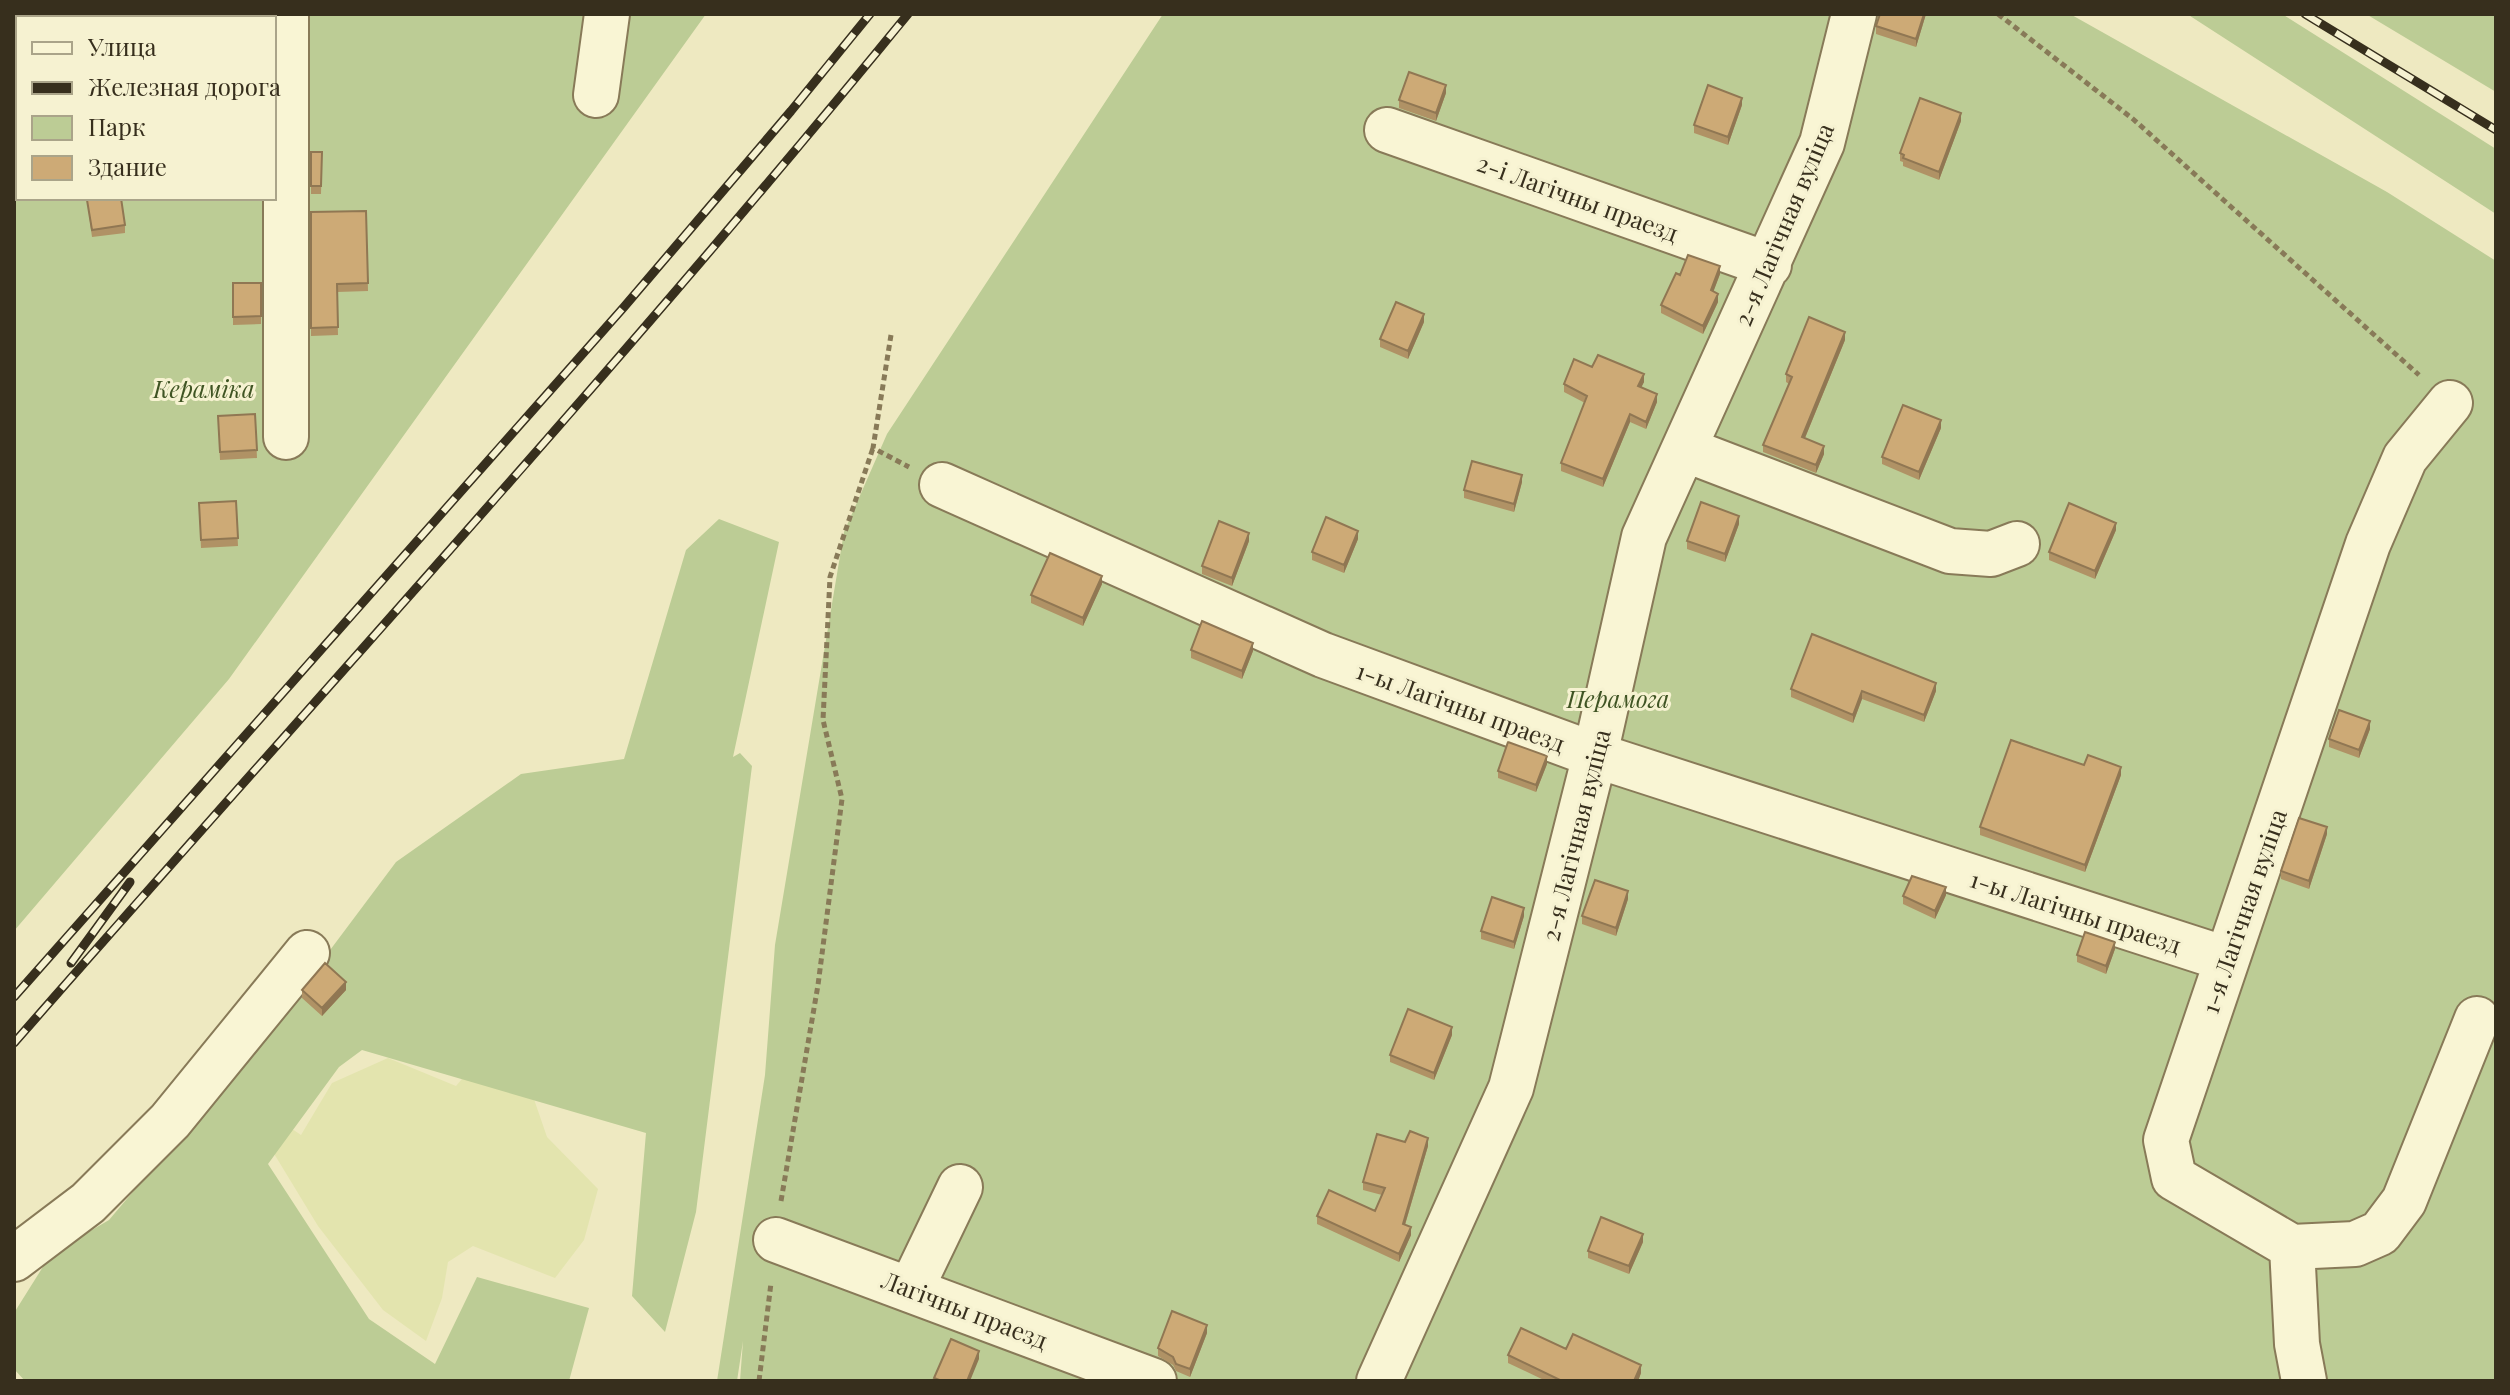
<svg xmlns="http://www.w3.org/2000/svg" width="2510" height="1395" font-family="'Playfair Display',serif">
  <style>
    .farmland { fill: #e3e4ae }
    .green { fill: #bccc95; fill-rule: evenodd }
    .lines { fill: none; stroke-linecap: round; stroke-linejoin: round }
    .minor-casing { stroke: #887a58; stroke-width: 48 }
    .path { stroke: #887a58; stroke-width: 5; stroke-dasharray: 6 4; stroke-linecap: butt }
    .minor { stroke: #f9f5d4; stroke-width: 44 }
    .rail-casing { stroke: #372f1d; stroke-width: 9 }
    .rail { stroke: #f6f2d1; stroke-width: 6; stroke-dasharray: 18; stroke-linecap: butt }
    .wall { fill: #b09265 }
    .shaded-wall { fill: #907753 }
    .building { fill: #cdaa76; stroke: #907753; stroke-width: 2 }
    .labels { text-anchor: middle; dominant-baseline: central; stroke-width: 6; stroke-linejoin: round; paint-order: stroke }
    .street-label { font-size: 24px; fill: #372f1d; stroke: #f6f2d1 }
    .park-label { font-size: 24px; font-style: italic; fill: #3f5423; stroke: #f6f2d1 }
  </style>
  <rect width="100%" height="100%" fill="#eee9c1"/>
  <!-- farmland -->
  <path class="farmland" d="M 484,1053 L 526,1076 L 547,1137 L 598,1189 L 584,1240 L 555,1278 L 473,1246 L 448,1262 L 442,1298 L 426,1341 L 383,1310 L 318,1226 L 236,1091 L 301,1135 L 332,1083 L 388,1058 L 456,1086 Z"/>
  <!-- green -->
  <path class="green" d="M 14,14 L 706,14 L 229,679 L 14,931 ZM 18,18 L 274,18 L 274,198 L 18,198 Z
    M 1163,14 L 2070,14 L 2387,192 L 2496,261 L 2496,1381 L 740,1381 L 743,1341 L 737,1381 L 717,1381 L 765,1075 L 775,945 L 844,532 L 887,434 Z
    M 2187,14 L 2282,14 L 2496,149 L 2496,214 Z
    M 2366,14 L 2496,14 L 2496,92 Z
    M 719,519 L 779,542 L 733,757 L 740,753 L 752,766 L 696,1212 L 665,1332 L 632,1296 L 646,1133 L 362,1050 L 339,1067 L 268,1164 L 369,1319 L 435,1364 L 477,1277 L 589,1308 L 569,1381 L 25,1381 L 14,1369 L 14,1313 L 51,1254 L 109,1220 L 271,1029 L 396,862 L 521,774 L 624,759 L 686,550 Z"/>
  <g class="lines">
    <defs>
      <path id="minor" d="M 286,14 L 286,437
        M 596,95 L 607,14
        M 1387,130 L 1769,265
        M 1684,449 L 1950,551 L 1991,554 L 2017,544
        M 942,485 L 1323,655 L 1595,755 L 2226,959
        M 776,1240 L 1154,1381
        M 2292,1247 L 2355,1244 L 2380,1233 L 2404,1201 L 2477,1019
        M 14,1259 L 88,1203 L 170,1121 L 307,953
        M 911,1289 L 960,1187
        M 1379,1381 L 1511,1088 L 1595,755 L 1644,537 L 1822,143 L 1854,14
        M 2304,1381 L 2297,1344 L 2292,1247 L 2174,1178 L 2166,1140 L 2368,544 L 2405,458 L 2450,403"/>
    </defs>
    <!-- minor casing -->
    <use href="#minor" class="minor-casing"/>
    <!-- path -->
    <path class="path" d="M 1998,14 L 2133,119 L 2419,375
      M 891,335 L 873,448 L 909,467
      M 781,1201 L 818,985 L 842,799 L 823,720 L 830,577 L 873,448
      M 759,1381 L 771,1283"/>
    <!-- minor -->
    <use href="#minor" class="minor"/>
    <defs>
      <path id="rail" d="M 2305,14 L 2496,130
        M 71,963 L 130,882
        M 14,997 L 624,307 L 791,111 L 870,14
        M 14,1043 C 313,701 621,366 908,14"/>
    </defs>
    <!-- rail casing -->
    <use href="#rail" class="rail-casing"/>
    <!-- rail -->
    <use href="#rail" class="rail"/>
  </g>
  <!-- wall -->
  <path class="wall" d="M 1878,14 L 1926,14 L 1916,47 L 1876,34 L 1876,26 L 1880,15 Z
    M 1446,93 L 1436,121 L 1399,108 L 1399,100 Z
    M 1742,105 L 1728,145 L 1694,133 L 1694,125 Z
    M 1961,121 L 1939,180 L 1903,166 L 1903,162 L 1900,161 L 1900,153 Z
    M 311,152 L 322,152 L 321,194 L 311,194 Z
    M 87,200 L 125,225 L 125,233 L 92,237 Z
    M 366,211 L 368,291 L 337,292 L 338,335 L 311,336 L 311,212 Z
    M 1720,274 L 1713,292 L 1718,302 L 1703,334 L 1661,313 L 1661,305 L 1680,275 Z
    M 233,283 L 261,283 L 261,324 L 233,325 Z
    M 1424,322 L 1408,359 L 1380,347 L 1380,339 Z
    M 1845,340 L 1805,438 L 1824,454 L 1816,473 L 1763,452 L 1763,445 L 1789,384 L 1786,382 L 1786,374 Z
    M 1592,367 L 1644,382 L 1641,387 L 1657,402 L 1646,429 L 1630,422 L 1603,487 L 1561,471 L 1561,463 L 1585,403 L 1564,392 L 1564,384 Z
    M 255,414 L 257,458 L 220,460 L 218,416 Z
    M 1941,428 L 1919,480 L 1882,464 L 1882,457 Z
    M 1522,482 L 1514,512 L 1464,498 L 1464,490 Z
    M 236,501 L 238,546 L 201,548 L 199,503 Z
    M 1739,524 L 1725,562 L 1687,549 L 1687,541 Z
    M 2116,530 L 2095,579 L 2049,560 L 2049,552 Z
    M 1358,539 L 1344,573 L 1312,560 L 1312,552 Z
    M 1249,541 L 1232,586 L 1202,574 L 1202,566 Z
    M 1102,584 L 1083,626 L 1031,603 L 1031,595 Z
    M 1191,650 L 1253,651 L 1242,679 L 1191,658 Z
    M 1791,689 L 1936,691 L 1924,722 L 1862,699 L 1853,723 L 1791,697 Z
    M 2370,729 L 2359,758 L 2329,747 L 2329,739 Z
    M 1547,764 L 1536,792 L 1498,778 L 1498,771 Z
    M 2084,765 L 2121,775 L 2085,872 L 1980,835 L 1980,827 Z
    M 2327,834 L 2309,889 L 2281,879 L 2281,871 Z
    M 1946,895 L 1935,919 L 1903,904 L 1903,896 Z
    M 1628,899 L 1616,936 L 1582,924 L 1582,916 Z
    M 1524,916 L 1514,949 L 1481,939 L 1481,931 Z
    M 2115,949 L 2106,974 L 2077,962 L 2077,955 Z
    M 302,990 L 346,990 L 322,1016 L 302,998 Z
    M 1452,1035 L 1434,1080 L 1390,1062 L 1390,1055 Z
    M 1405,1142 L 1428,1146 L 1405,1225 L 1411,1235 L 1399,1262 L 1317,1224 L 1317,1216 L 1375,1211 L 1382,1195 L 1363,1190 L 1363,1182 Z
    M 1643,1242 L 1629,1274 L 1588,1258 L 1588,1251 Z
    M 1207,1333 L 1190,1377 L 1176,1371 L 1173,1365 L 1158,1356 L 1158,1348 Z
    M 1566,1349 L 1641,1373 L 1638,1381 L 1546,1381 L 1508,1363 L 1508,1355 Z"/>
  <!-- shaded-wall -->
  <path class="shaded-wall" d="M 1924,14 L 1926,14 L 1916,47 L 1916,39 Z
    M 1446,85 L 1446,93 L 1436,121 L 1436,113 Z
    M 1742,98 L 1742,105 L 1728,145 L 1728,137 Z
    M 1961,113 L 1961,121 L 1939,180 L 1939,172 Z
    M 1720,266 L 1720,274 L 1711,298 L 1711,290 Z
    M 1718,294 L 1718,302 L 1703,334 L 1703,326 Z
    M 1424,314 L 1424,322 L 1408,359 L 1408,351 Z
    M 1845,332 L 1845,340 L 1802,445 L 1802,437 Z
    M 1644,374 L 1644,382 L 1638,394 L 1638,386 Z
    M 1657,394 L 1657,402 L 1646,429 L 1646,422 Z
    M 1630,414 L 1630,422 L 1603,487 L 1603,479 Z
    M 1941,420 L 1941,428 L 1919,480 L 1919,472 Z
    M 1824,446 L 1824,454 L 1816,473 L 1816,465 Z
    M 1522,475 L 1522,482 L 1514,512 L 1514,504 Z
    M 1739,516 L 1739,524 L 1725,562 L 1725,554 Z
    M 2116,523 L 2116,530 L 2095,579 L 2095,571 Z
    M 1358,531 L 1358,539 L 1344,573 L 1344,565 Z
    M 1249,533 L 1249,541 L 1232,586 L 1232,578 Z
    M 1102,576 L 1102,584 L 1083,626 L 1083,618 Z
    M 1253,643 L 1253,651 L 1242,679 L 1242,671 Z
    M 1936,683 L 1936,691 L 1924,722 L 1924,715 Z
    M 1862,691 L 1862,699 L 1853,723 L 1853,715 Z
    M 2370,721 L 2370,729 L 2359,758 L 2359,750 Z
    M 1547,756 L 1547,764 L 1536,792 L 1536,785 Z
    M 2121,767 L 2121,775 L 2085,872 L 2085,865 Z
    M 2327,827 L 2327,834 L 2309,889 L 2309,881 Z
    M 1946,887 L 1946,895 L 1935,919 L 1935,911 Z
    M 1628,891 L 1628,899 L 1616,936 L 1616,928 Z
    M 1524,908 L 1524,916 L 1514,949 L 1514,942 Z
    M 2115,942 L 2115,949 L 2106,974 L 2106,966 Z
    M 346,982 L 346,990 L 322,1016 L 322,1008 Z
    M 1452,1027 L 1452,1035 L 1434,1080 L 1434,1073 Z
    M 1428,1138 L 1428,1146 L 1403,1231 L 1403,1224 Z
    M 1411,1227 L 1411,1235 L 1399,1262 L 1399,1254 Z
    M 1643,1234 L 1643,1242 L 1629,1274 L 1629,1266 Z
    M 1207,1325 L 1207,1333 L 1190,1377 L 1190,1369 Z
    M 979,1351 L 979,1359 L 970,1381 L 967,1381 Z
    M 1641,1365 L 1641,1373 L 1638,1381 L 1634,1381 Z"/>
  <!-- building -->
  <path class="building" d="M 1880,14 L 1924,14 L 1916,39 L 1876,26 Z
    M 1409,72 L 1446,85 L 1436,113 L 1399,100 Z
    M 1708,85 L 1742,98 L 1728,137 L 1694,125 Z
    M 1920,98 L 1961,113 L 1939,172 L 1903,158 L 1904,155 L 1900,153 Z
    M 311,152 L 322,152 L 321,186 L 311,186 Z
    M 101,198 L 121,198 L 125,225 L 92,230 L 87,200 Z
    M 366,211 L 368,283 L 337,284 L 338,327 L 311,328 L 311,212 Z
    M 1688,255 L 1720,266 L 1711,290 L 1718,294 L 1703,326 L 1661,305 L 1676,273 L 1680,275 Z
    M 233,283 L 261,283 L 261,316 L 233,317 Z
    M 1396,302 L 1424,314 L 1408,351 L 1380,339 Z
    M 1809,317 L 1845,332 L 1802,437 L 1824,446 L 1816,465 L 1763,445 L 1792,377 L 1786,374 Z
    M 1598,355 L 1644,374 L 1638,386 L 1657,394 L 1646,422 L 1630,414 L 1603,479 L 1561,463 L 1587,396 L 1564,384 L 1574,359 L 1592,367 Z
    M 1903,405 L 1941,420 L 1919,472 L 1882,457 Z
    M 255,414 L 257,450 L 220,452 L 218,416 Z
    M 1472,461 L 1522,475 L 1514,504 L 1464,490 Z
    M 236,501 L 238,538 L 201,540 L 199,503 Z
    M 1701,502 L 1739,516 L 1725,554 L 1687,541 Z
    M 2069,503 L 2116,523 L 2095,571 L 2049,552 Z
    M 1326,517 L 1358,531 L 1344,565 L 1312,552 Z
    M 1219,521 L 1249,533 L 1232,578 L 1202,566 Z
    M 1050,553 L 1102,576 L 1083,618 L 1031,595 Z
    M 1202,621 L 1253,643 L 1242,671 L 1191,650 Z
    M 1812,634 L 1936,683 L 1924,715 L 1862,691 L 1853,715 L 1791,689 Z
    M 2339,710 L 2370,721 L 2359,750 L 2329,739 Z
    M 2011,740 L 2084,765 L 2088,755 L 2121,767 L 2085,865 L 1980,827 Z
    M 1508,742 L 1547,756 L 1536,785 L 1498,771 Z
    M 2299,818 L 2327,827 L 2309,881 L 2281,871 Z
    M 1912,876 L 1946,887 L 1935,911 L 1903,896 Z
    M 1595,880 L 1628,891 L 1616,928 L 1582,916 Z
    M 1492,897 L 1524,908 L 1514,942 L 1481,931 Z
    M 2085,932 L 2115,942 L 2106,966 L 2077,955 Z
    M 325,963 L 346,982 L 322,1008 L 302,990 Z
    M 1408,1009 L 1452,1027 L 1434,1073 L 1390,1055 Z
    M 1410,1131 L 1428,1138 L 1403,1224 L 1411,1227 L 1399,1254 L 1317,1216 L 1329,1190 L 1375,1211 L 1385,1188 L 1363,1182 L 1377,1134 L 1405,1142 Z
    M 1601,1217 L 1643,1234 L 1629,1266 L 1588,1251 Z
    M 1172,1311 L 1207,1325 L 1190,1369 L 1176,1364 L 1173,1357 L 1158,1348 Z
    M 1521,1328 L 1566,1349 L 1573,1334 L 1641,1365 L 1634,1381 L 1562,1381 L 1508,1355 Z
    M 951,1339 L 979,1351 L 967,1381 L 942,1381 L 934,1378 Z"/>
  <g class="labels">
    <!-- street labels -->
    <g class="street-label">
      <text transform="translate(1578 197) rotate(20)">2-і Лагічны праезд</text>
      <text transform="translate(1783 224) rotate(-67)">2-я Лагічная вуліца</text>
      <text transform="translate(1461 706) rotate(20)">1-ы Лагічны праезд</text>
      <text transform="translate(1575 835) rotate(-76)">2-я Лагічная вуліца</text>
      <text transform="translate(2076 911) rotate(18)">1-ы Лагічны праезд</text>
      <text transform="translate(2243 911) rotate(-71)">1-я Лагічная вуліца</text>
      <text transform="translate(965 1309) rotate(21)">Лагічны праезд</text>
    </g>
    <!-- park labels -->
    <g class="park-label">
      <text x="204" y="388">Кераміка</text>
      <text x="1618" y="698">Перамога</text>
    </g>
  </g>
  <!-- border -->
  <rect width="2510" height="1395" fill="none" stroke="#372f1d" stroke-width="32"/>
  <!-- legend -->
  <rect x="16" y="16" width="260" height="184" fill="#f6f2d1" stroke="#aaa489" stroke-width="2"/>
  <rect x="32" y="42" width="40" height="12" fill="#f9f5d4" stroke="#aaa489" stroke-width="2"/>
  <text x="88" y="56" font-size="24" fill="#372f1d">Улица</text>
  <rect x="32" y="82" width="40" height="12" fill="#372f1d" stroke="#aaa489" stroke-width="2"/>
  <text x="88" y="96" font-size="24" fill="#372f1d">Железная дорога</text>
  <rect x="32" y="116" width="40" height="24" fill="#bccc95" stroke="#aaa489" stroke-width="2"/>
  <text x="88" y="136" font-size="24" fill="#372f1d">Парк</text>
  <rect x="32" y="156" width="40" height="24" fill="#cdaa76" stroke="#aaa489" stroke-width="2"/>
  <text x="88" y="176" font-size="24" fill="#372f1d">Здание</text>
</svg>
